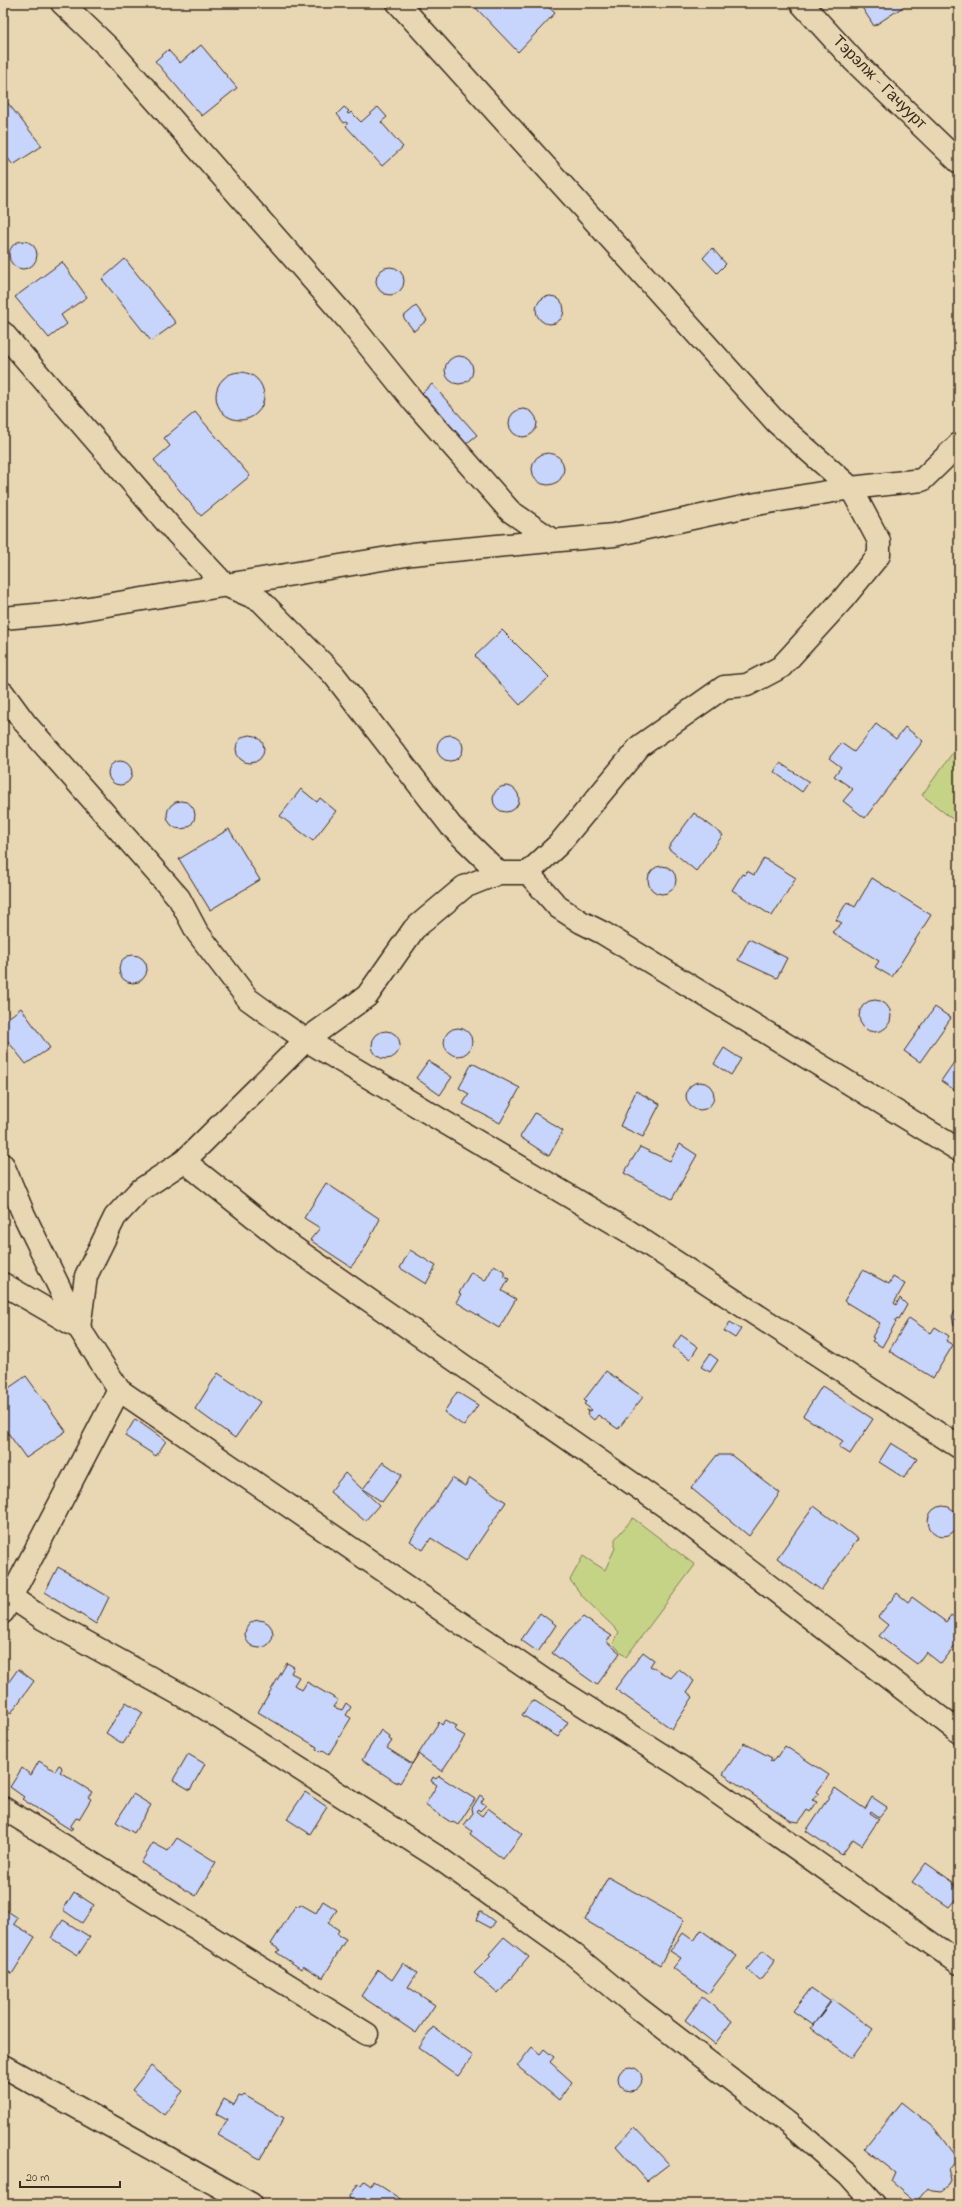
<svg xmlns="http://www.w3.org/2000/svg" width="962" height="2207" font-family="'Indie Flower',sans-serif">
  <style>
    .green { fill: #c5d387; stroke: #807e52 }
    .building { fill: #c7d4fb; stroke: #3b2a1e }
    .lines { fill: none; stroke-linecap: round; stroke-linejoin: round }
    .street-casing { stroke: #3b2a1e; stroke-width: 25 }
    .secondary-casing { stroke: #3b2a1e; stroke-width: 25 }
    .street { stroke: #e9d7b4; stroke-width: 22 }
    .secondary { stroke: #e9d7b4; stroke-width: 22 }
    .labels { text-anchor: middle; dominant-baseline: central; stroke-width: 3.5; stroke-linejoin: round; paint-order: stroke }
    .street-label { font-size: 16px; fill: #3b2a1e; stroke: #e9d7b4 }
  </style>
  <rect width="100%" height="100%" fill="#e9d7b4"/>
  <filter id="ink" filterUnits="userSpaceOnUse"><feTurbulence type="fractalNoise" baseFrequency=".025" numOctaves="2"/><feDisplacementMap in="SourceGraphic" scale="8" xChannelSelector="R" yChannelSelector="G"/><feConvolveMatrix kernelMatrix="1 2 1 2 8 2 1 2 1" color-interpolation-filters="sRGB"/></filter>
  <g filter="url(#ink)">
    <!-- green -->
    <path class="green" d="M 959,744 L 959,815 L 955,821 L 922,795 Z
      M 633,1518 L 695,1565 L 626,1657 L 613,1644 L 619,1632 L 583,1597 L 570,1580 L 583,1556 L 605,1570 L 615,1548 L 615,1539 Z"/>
    <!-- building -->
    <path class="building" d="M 482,3 L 544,3 L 555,13 L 518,52 L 476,8 Z
      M 859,3 L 909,3 L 874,26 Z
      M 201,45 L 237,88 L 202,116 L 155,61 L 168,50 L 180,63 Z
      M 3,97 L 42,146 L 13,165 L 3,152 Z
      M 344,107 L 349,111 L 347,113 L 349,114 L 351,112 L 361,122 L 378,107 L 387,117 L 381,122 L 403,147 L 382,166 L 346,126 L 348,124 L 346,122 L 344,123 L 337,114 Z
      M9 255a14 14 0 1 1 28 0a14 14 0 1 1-28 0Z
      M 712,248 L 726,264 L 717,273 L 703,258 Z
      M 125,259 L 176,323 L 151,341 L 102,279 Z
      M 62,262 L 87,297 L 61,315 L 67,324 L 49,338 L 15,297 Z
      M376 281a14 14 0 1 1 28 0a14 14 0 1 1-28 0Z
      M536 310a14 14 0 1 1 28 0a14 14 0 1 1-28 0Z
      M 416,306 L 427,320 L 414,331 L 403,317 Z
      M445 370a14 14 0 1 1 28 0a14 14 0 1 1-28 0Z
      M216 396a24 24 0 1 1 48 0a24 24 0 1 1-48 0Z
      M 432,384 L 477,435 L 466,444 L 422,393 Z
      M509 423a14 14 0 1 1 28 0a14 14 0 1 1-28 0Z
      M 195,412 L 250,476 L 201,516 L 154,460 L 170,446 L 164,438 Z
      M532 469a16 16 0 1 1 32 0a16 16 0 1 1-32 0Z
      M 502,630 L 549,677 L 520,705 L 475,656 Z
      M 876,724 L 896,739 L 905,727 L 923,741 L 865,818 L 843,801 L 853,789 L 834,776 L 841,767 L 829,758 L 841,743 L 854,752 Z
      M437 748a13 13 0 1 1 26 0a13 13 0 1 1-26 0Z
      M236 749a14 14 0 1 1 28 0a14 14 0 1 1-28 0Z
      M108 773a12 12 0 1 1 24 0a12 12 0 1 1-24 0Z
      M 780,763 L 809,782 L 802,792 L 774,772 Z
      M493 799a13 13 0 1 1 26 0a13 13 0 1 1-26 0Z
      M 301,789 L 317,802 L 320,798 L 336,811 L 313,841 L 280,816 Z
      M167 815a14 14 0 1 1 28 0a14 14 0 1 1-28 0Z
      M 694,813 L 723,835 L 696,871 L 668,848 Z
      M 229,829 L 260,880 L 210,910 L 179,859 Z
      M 764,858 L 796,878 L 772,916 L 732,890 L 742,874 L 745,875 L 747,871 L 754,875 Z
      M648 880a14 14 0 1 1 28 0a14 14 0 1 1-28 0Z
      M 872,878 L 931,915 L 892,977 L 875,967 L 879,961 L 832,932 L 842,923 L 836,920 L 847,902 L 855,907 Z
      M 749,939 L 787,958 L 777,978 L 738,960 Z
      M119 969a14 14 0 1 1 28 0a14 14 0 1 1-28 0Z
      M859 1016a16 16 0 1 1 32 0a16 16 0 1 1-32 0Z
      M 935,1007 L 951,1018 L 920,1062 L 904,1051 Z
      M 21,1008 L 50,1048 L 26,1064 L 3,1035 L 3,1022 Z
      M444 1042a14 14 0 1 1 28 0a14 14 0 1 1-28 0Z
      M372 1045a14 14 0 1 1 28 0a14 14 0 1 1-28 0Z
      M 724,1048 L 741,1059 L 731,1075 L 714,1064 Z
      M 959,1055 L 959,1093 L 941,1081 Z
      M 428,1061 L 452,1077 L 440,1095 L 416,1078 Z
      M 472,1063 L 520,1088 L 500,1123 L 463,1104 L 469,1094 L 459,1088 Z
      M686 1096a14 14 0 1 1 28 0a14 14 0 1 1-28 0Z
      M 636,1091 L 660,1104 L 643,1137 L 620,1126 Z
      M 535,1113 L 563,1131 L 549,1156 L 520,1137 Z
      M 680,1144 L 697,1155 L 672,1199 L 624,1173 L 640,1147 L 670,1161 Z
      M 326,1183 L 380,1219 L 363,1251 L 351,1267 L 310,1240 L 320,1228 L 304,1218 Z
      M 410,1250 L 436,1266 L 426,1284 L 400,1268 Z
      M 494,1265 L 504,1271 L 504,1277 L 509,1279 L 502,1291 L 516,1299 L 499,1328 L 456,1302 L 461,1294 L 459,1293 L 471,1272 L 485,1281 Z
      M 863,1270 L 889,1284 L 893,1277 L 905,1284 L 894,1303 L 896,1305 L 900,1298 L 907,1305 L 899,1319 L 897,1318 L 895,1321 L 896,1322 L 882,1347 L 872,1341 L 874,1338 L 872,1337 L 880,1323 L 844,1301 Z
      M 959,1306 L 959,1330 L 954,1325 L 952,1316 Z
      M 909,1318 L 931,1333 L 935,1327 L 949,1336 L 946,1341 L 953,1345 L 933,1378 L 889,1351 Z
      M 730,1322 L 741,1329 L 735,1338 L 724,1331 Z
      M 681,1335 L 698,1347 L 690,1359 L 673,1347 Z
      M 710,1354 L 718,1360 L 710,1372 L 701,1367 Z
      M 606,1371 L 643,1397 L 618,1429 L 598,1415 L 594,1420 L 587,1414 L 588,1412 L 586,1410 L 590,1411 L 592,1410 L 584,1404 L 586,1402 L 584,1400 Z
      M 218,1373 L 260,1402 L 235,1438 L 195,1409 Z
      M 26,1376 L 66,1431 L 26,1458 L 3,1426 L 3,1392 Z
      M 822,1386 L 873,1419 L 850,1454 L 839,1447 L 843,1441 L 803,1416 Z
      M 457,1392 L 478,1405 L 464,1426 L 444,1412 Z
      M 135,1419 L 166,1441 L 156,1456 L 125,1436 Z
      M 891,1443 L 917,1459 L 904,1478 L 879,1462 Z
      M 717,1455 L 731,1455 L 780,1493 L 749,1536 L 691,1488 Z
      M 383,1462 L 402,1475 L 382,1502 L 363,1489 Z
      M 345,1473 L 379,1505 L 365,1521 L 330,1492 Z
      M 452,1478 L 465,1486 L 470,1478 L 506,1502 L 466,1561 L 431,1538 L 423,1550 L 410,1541 Z
      M928 1521a15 15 0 1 1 30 0a15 15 0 1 1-30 0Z
      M 814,1506 L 858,1539 L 821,1590 L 777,1558 Z
      M 58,1567 L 109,1597 L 96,1624 L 45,1592 Z
      M 897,1593 L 908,1602 L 912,1597 L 946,1622 L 951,1615 L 959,1621 L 959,1641 L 941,1664 L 926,1652 L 917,1664 L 879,1636 L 888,1625 L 878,1617 Z
      M 540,1613 L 556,1625 L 538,1652 L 521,1640 Z
      M 583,1617 L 612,1636 L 606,1641 L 620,1653 L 597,1685 L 552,1653 L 569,1630 Z
      M245 1634a14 14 0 1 1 28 0a14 14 0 1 1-28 0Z
      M 643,1652 L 654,1660 L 650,1666 L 671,1678 L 679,1669 L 694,1681 L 687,1692 L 693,1697 L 672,1729 L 615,1689 Z
      M 287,1663 L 294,1667 L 291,1673 L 299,1677 L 294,1685 L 302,1690 L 307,1682 L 338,1700 L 333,1707 L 342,1710 L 346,1703 L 351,1707 L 346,1715 L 351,1718 L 329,1754 L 323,1750 L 321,1752 L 316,1749 L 317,1747 L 258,1712 Z
      M 18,1669 L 34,1681 L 11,1713 L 3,1708 L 3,1690 Z
      M 535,1701 L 568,1722 L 558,1737 L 522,1715 L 531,1702 Z
      M 126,1702 L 143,1713 L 123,1744 L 106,1733 Z
      M 446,1720 L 457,1726 L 455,1730 L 465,1736 L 442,1771 L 418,1754 L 400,1783 L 397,1781 L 397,1783 L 362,1760 L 381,1730 L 390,1737 L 389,1739 L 392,1741 L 387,1748 L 412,1764 L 439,1722 L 442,1725 Z
      M 744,1743 L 772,1758 L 770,1761 L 772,1762 L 776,1756 L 778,1757 L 785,1746 L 829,1775 L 817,1792 L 820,1794 L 812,1800 L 817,1802 L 810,1812 L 807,1810 L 799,1822 L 791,1821 L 723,1774 Z
      M 188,1754 L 205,1764 L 190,1790 L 173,1780 Z
      M 39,1761 L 55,1771 L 59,1765 L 61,1766 L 62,1769 L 60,1772 L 92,1792 L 88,1797 L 91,1799 L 79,1819 L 76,1818 L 70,1827 L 73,1828 L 71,1830 L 22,1799 L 24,1797 L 10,1787 L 22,1768 L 31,1775 Z
      M 439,1776 L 475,1799 L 458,1825 L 453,1822 L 452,1823 L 425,1805 L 437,1785 L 431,1781 L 433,1777 L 436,1779 Z
      M 835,1788 L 865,1809 L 872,1797 L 887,1807 L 879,1817 L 871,1811 L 870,1813 L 879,1819 L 862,1845 L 853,1839 L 842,1855 L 806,1831 Z
      M 305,1792 L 327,1807 L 310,1834 L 287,1819 Z
      M 133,1794 L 151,1805 L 134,1833 L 116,1822 Z
      M 480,1795 L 484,1798 L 481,1802 L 486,1805 L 480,1811 L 478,1809 L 476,1811 L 482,1816 L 488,1808 L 522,1834 L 503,1859 L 470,1834 L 472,1831 L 464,1825 L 473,1813 L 472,1808 Z
      M 177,1838 L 216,1862 L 196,1896 L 141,1863 L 153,1843 L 168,1851 Z
      M 926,1863 L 953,1882 L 959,1895 L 949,1907 L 912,1882 Z
      M 608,1877 L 684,1920 L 660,1965 L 585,1920 Z
      M 74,1892 L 94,1905 L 82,1923 L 63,1910 Z
      M 323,1901 L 337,1910 L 328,1923 L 339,1930 L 337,1934 L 346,1939 L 323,1978 L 303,1966 L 301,1969 L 276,1952 L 280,1950 L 271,1944 L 296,1905 L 298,1907 L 300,1904 L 316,1913 Z
      M 6,1910 L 18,1918 L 14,1924 L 35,1937 L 12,1974 L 3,1968 L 3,1911 Z
      M 480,1911 L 495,1922 L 491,1928 L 476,1920 Z
      M 63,1920 L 90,1937 L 78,1955 L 51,1938 Z
      M 701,1930 L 737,1956 L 708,1994 L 673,1968 L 681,1958 L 670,1951 L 683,1933 L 694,1941 Z
      M 504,1937 L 529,1957 L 498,1994 L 474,1973 L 491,1956 L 489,1954 Z
      M 763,1950 L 775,1960 L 760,1981 L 747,1969 Z
      M 403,1963 L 417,1973 L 408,1987 L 435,2005 L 416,2033 L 361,1996 L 378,1970 L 392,1980 Z
      M 811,1988 L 831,2002 L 813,2025 L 793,2011 Z
      M 702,1997 L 732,2021 L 715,2044 L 685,2020 Z
      M 832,1999 L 873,2029 L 852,2058 L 811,2028 Z
      M 433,2027 L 473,2056 L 458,2076 L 419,2048 Z
      M 532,2047 L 540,2054 L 544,2049 L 554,2057 L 550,2062 L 572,2082 L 559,2100 L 517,2066 Z
      M 151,2066 L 183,2091 L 164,2115 L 132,2090 Z
      M618 2079a12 12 0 1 1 24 0a12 12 0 1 1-24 0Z
      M 244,2095 L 284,2118 L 260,2159 L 218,2135 L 227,2120 L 216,2114 L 224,2099 L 234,2105 L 239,2096 L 242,2097 Z
      M 901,2102 L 935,2129 L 958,2160 L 948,2169 L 951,2182 L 949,2186 L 941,2192 L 932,2191 L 928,2188 L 916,2202 L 892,2182 L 896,2173 L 864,2148 Z
      M 634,2127 L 669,2164 L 647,2181 L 616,2146 Z
      M 364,2181 L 371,2186 L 373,2181 L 408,2204 L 358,2204 L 349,2198 L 358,2184 L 361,2185 Z"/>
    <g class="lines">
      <defs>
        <path id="street" d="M 62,3 L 110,49 L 157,102 L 348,320 L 414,402 L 510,511 L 552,540
          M 398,3 L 776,422 L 851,488 L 922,480 L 959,444
          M 3,333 L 167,523 L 225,585 L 260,600 L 334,675 L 451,826 L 499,873
          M 3,618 L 59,613 L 412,554 L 614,535 L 757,504 L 851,488 L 879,541 L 879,555 L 843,599 L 781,667 L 747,685 L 724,687 L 640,746 L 559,844 L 528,873 L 499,873 L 464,887 L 414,929 L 367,996 L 306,1040 L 184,1161 L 139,1191 L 115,1217 L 86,1276 L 79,1328 L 119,1390 L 11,1597
          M 3,693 L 25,723 L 179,898 L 197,932 L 248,999 L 277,1020 L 306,1040 L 628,1231 L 959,1447
          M 528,873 L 558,907 L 581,922 L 603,933 L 959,1150
          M 184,1161 L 287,1243 L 669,1509 L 959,1732
          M 3,1165 L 24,1215 L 79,1328
          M 3,1284 L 79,1328
          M 119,1390 L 550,1684 L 681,1767 L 959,1963
          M 3,1612 L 11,1597 L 42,1618 L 203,1707 L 439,1858 L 572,1953 L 638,2008 L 789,2124 L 848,2175 L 874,2204
          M 3,1808 L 367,2034
          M 3,2066 L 251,2204"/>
        <path id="secondary" d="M 801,3 L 854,61 L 959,162"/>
      </defs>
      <!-- street casing -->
      <use href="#street" class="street-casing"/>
      <!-- secondary casing -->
      <use href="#secondary" class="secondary-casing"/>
      <!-- street -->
      <use href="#street" class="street"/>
      <!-- secondary -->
      <use href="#secondary" class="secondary"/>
    </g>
  </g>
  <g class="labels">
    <!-- street labels -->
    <g class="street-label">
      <text transform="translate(879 83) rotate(45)">Тэрэлж - Гачуурт</text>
    </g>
  </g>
  <!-- margin -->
  <rect width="962" height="2207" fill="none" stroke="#e9d7b4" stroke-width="16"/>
  <rect x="8" y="8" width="946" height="2191" fill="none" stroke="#3b2a1e" stroke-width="1.5" filter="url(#ink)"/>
  <!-- scale -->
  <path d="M20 2181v6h100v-6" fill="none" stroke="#3b2a1e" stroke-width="2"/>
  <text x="26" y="2181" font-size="12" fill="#3b2a1e" stroke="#e9d7b4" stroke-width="3" paint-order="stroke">20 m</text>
</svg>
